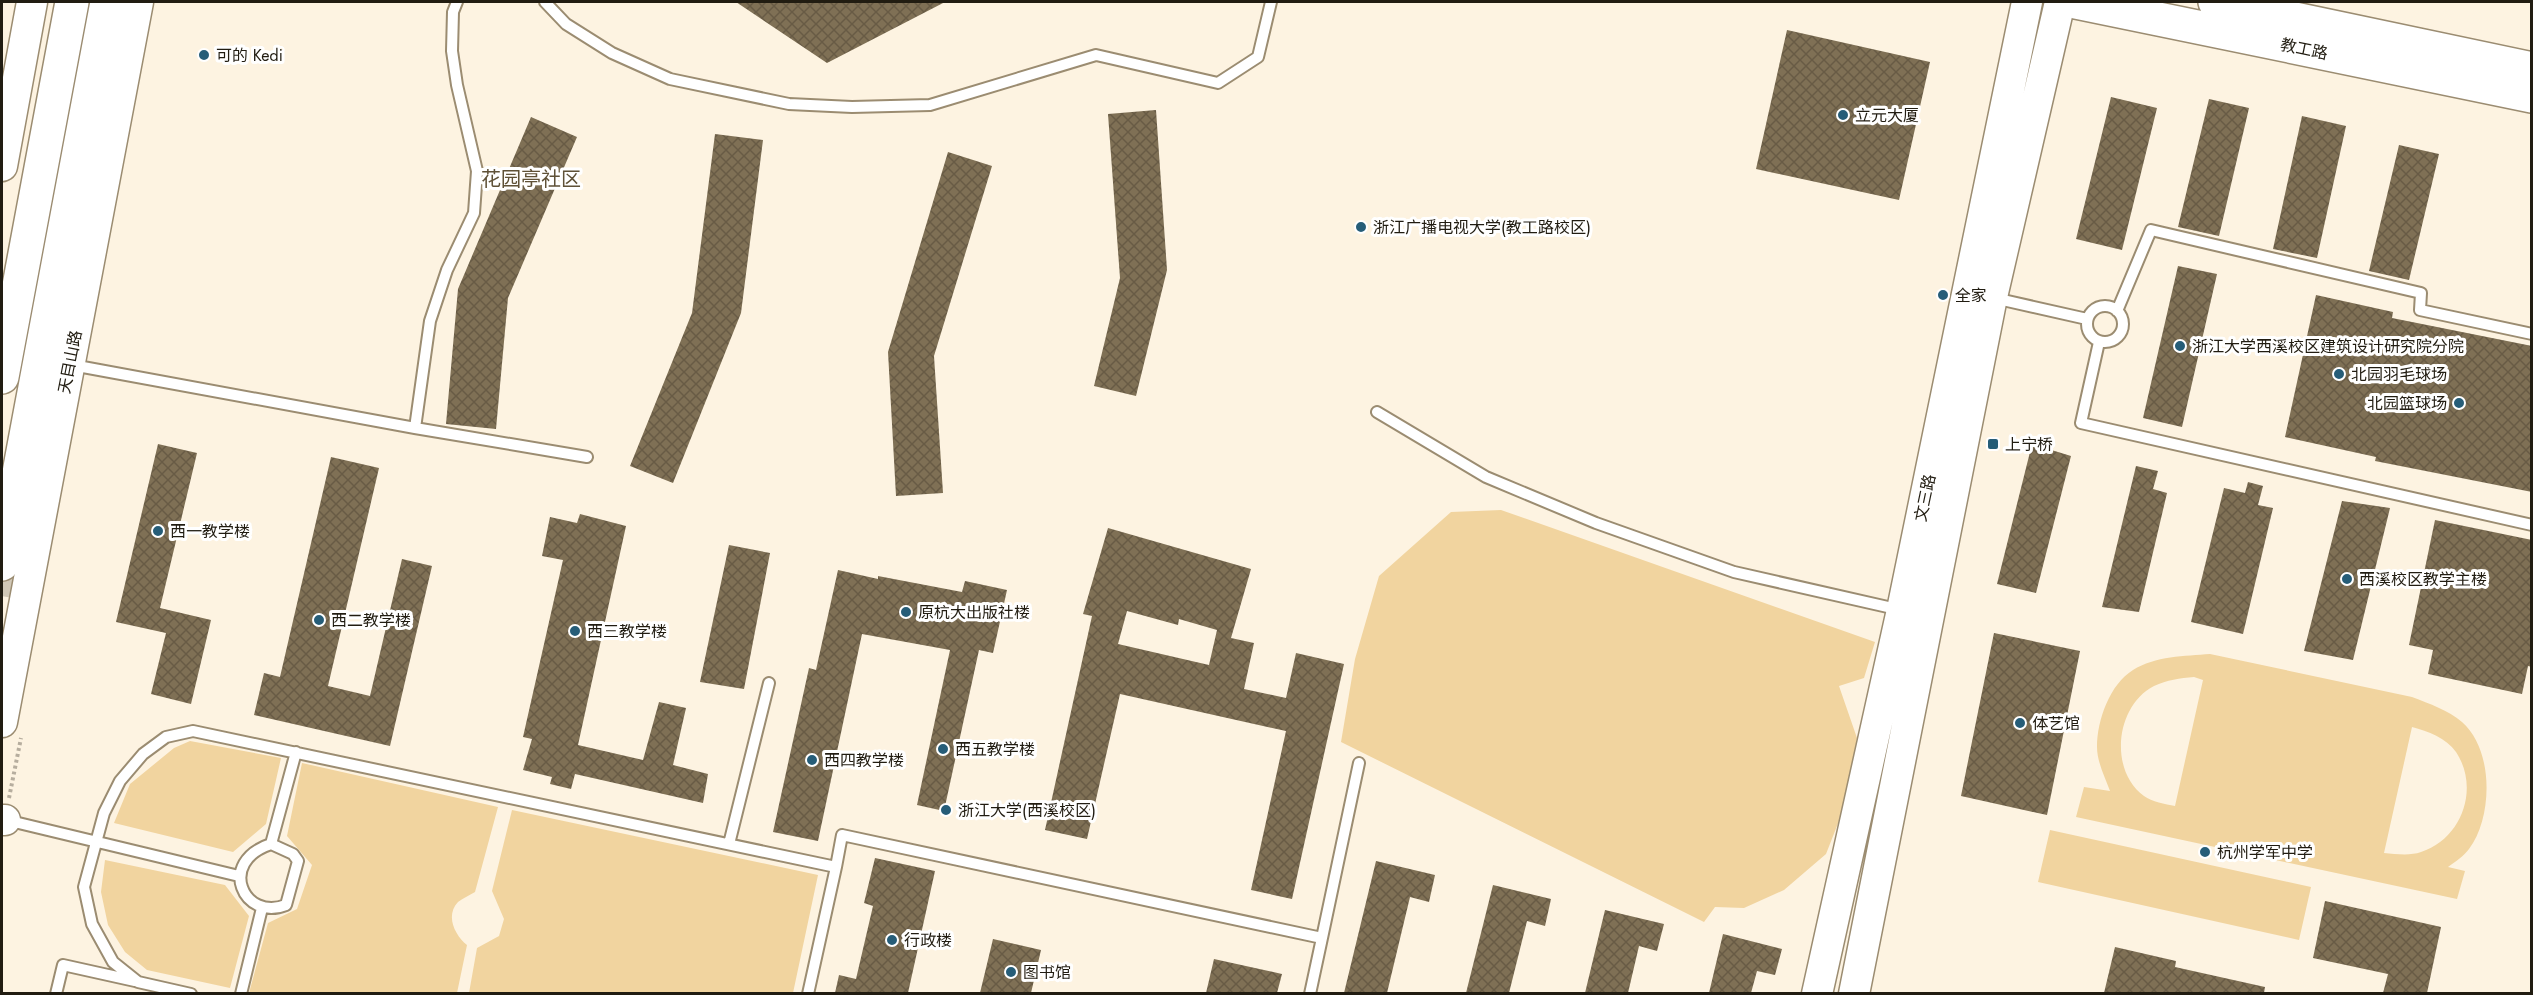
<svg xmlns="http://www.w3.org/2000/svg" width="2533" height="995" font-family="Jost,'Noto Sans SC',sans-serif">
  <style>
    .green { fill: #f1d49f; fill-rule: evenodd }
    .building { fill: url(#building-cross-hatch); fill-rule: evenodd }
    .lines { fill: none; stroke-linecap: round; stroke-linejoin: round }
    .highway-tunnel { stroke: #d1c8b7; stroke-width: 33; stroke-dasharray: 33 16; stroke-linecap: butt }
    .lane-casing { stroke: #9b8c71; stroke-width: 14 }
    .secondary-casing { stroke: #9b8c71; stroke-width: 33 }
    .primary-casing { stroke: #9b8c71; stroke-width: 36 }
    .path { stroke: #b6ad9e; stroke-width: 4; stroke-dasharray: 3 3; stroke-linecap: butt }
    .lane { stroke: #fff; stroke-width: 10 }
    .secondary { stroke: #fff; stroke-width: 30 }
    .primary { stroke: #fff; stroke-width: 33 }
    .poi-dot { fill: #265d78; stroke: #fff; stroke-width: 2 }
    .labels { text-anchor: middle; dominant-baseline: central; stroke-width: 6; stroke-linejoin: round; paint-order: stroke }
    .street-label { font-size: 16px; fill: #211c11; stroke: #fff }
    .poi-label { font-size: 16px; fill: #211c11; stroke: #fff; text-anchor: start }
    .quarter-label { font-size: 20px; fill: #5f5137; stroke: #fff }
  </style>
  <defs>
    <pattern id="building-cross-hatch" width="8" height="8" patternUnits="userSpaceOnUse" patternTransform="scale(1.5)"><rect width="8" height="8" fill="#7f7055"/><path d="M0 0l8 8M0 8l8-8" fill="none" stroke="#685b45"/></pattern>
  </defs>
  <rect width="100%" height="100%" fill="#fdf3e1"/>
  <!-- green -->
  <path class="green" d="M 1501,510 L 1875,642 L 1864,678 L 1839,686 L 1857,738 L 1846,803 L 1826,854 L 1784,890 L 1744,908 L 1715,907 L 1704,922 L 1341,742 L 1355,659 L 1379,576 L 1451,512 Z
    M 2210,654 L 2412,697 C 2430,704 2448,710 2462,722 C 2494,750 2493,817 2469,849 C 2464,856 2455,862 2448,867 L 2465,871 L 2457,899 L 2076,817 L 2084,787 L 2110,791 C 2105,777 2097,762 2097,747 C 2097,720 2110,684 2133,670 C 2155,656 2185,656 2210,654 ZM 2194,677 L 2203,680 L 2175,806 C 2165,804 2152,802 2144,796 C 2109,771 2115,706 2154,686 C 2167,680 2180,678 2194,677 ZM 2412,727 C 2428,731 2446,738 2456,752 C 2480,788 2462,839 2421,852 C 2410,856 2396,854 2384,853 Z
    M 190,741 L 281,758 L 266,824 L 233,852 L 114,823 L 130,784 L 174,748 Z
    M 302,763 L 498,807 L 475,892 C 470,895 463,898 458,902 C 445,916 455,935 467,945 L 457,993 L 249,993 L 268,923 L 297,909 L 312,865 L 287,836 Z
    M 512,810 L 818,875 L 793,993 L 469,993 L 477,948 L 499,936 L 504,919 L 492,891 Z
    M 2050,830 L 2311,887 L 2299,940 L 2038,882 Z
    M 105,860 L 225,885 L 249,916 L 230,988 L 147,970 L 125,952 L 108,925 L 101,892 Z"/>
  <!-- building -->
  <path class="building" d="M 736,2 L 945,2 L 827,63 Z
    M 1787,30 L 1930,62 L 1899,200 L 1756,169 Z
    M 2111,97 L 2157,108 L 2122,250 L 2076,239 Z
    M 2209,99 L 2249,108 L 2219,236 L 2178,227 Z
    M 1156,110 L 1167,270 L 1136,396 L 1094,386 L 1120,278 L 1108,114 Z
    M 2302,116 L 2346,126 L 2317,258 L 2273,249 Z
    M 531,117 L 577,137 L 508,298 L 496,429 L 446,424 L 458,289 Z
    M 715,134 L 763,140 L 741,313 L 673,483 L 630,466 L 692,313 Z
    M 2399,145 L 2439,154 L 2409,280 L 2369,271 Z
    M 948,152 L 992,166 L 934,356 L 943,493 L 896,496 L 888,352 Z
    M 2178,266 L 2217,274 L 2182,427 L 2143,418 Z
    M 2316,295 L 2393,312 L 2392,318 L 2532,346 L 2532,492 L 2375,461 L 2376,457 L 2285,437 Z
    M 158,444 L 197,453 L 160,608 L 211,620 L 191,704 L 151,694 L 166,633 L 116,622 Z
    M 2032,444 L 2071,456 L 2036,593 L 1997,584 Z
    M 331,457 L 379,468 L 328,686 L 370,696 L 402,559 L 432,566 L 390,746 L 254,715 L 264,673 L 280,677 Z
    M 2136,466 L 2158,471 L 2153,489 L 2167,493 L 2139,612 L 2102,607 Z
    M 2248,482 L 2263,486 L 2258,505 L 2273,508 L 2243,634 L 2191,622 L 2224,488 L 2245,493 Z
    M 2342,501 L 2390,508 L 2353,660 L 2304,651 Z
    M 580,514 L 626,526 L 578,745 L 643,760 L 659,702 L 686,708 L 673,765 L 708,774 L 703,803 L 575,774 L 571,789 L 550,784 L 552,777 L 523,770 L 532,739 L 523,737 L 563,560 L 542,556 L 550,517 L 577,523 Z
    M 2435,520 L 2532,540 L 2532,667 L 2528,666 L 2522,694 L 2428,674 L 2433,650 L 2409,645 Z
    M 1108,528 L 1251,569 L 1231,638 L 1254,643 L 1244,689 L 1286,698 L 1296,653 L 1344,664 L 1292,899 L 1251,890 L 1286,731 L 1120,694 L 1087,839 L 1045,830 L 1092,616 L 1083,614 ZM 1127,611 L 1178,625 L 1179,619 L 1217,630 L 1209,665 L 1118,644 Z
    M 729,545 L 770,553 L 744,689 L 700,682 Z
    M 838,570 L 878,579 L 878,576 L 962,592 L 965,581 L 1007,590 L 993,653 L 979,650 L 944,811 L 917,805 L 950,650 L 862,634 L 818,841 L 773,832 L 809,668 L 816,670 Z
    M 1994,633 L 2080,651 L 2047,815 L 1961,796 Z
    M 875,858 L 935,871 L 908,993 L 835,993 L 839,975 L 856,979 L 873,906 L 864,903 Z
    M 1376,861 L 1435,875 L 1429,902 L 1410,897 L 1387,993 L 1344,993 Z
    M 1493,885 L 1551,899 L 1545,926 L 1527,921 L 1509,993 L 1466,993 Z
    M 2325,901 L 2441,927 L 2427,993 L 2383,993 L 2388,974 L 2313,958 Z
    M 1605,910 L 1664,924 L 1657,951 L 1639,946 L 1628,993 L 1585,993 Z
    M 1723,934 L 1782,949 L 1775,975 L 1757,971 L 1751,993 L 1709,993 Z
    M 993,939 L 1041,950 L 1031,993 L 980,993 Z
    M 2115,947 L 2176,961 L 2175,967 L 2265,987 L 2264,993 L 2104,993 Z
    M 1214,959 L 1282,974 L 1277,993 L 1206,993 Z"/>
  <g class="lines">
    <!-- highway-tunnel -->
    <path class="highway-tunnel" d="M 2,596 L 13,535"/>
    <defs>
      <path id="lane" d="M 545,2 L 566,24 L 612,53 L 670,79 L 789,104 L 852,107 L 930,105 L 1096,55 L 1218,83 L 1258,57 L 1271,2
        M 1994,298 L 2087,319
        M2087 324a18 18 0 1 1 36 0a18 18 0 1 1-36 0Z
        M 2117,311 L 2151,230 L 2421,293 L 2420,310 L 2532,334
        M 2099,342 L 2081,423 L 2532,525
        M 72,365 L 415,428 L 587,457
        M 1377,412 L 1486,477 L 1596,523 L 1734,572 L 1901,610
        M 415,428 L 430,321 L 447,270 L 474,213 L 477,171 L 457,85 L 452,51 L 453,12 L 457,2
        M 6,820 L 239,876
        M 271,844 L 293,854 L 298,861 L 286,905 C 244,922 216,862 271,844 Z
        M 271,844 L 296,752
        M 729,844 L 769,683
        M 836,867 L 842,835 L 1322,938 L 1310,994
        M 1322,938 L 1359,763
        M 56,994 L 63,965 L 135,981
        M 191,994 L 138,982 L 113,962 L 92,924 L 84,887 L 104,813 L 120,781 L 143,754 L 166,737 L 193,731 L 836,867 L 808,994
        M 241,994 L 262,908"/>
      <path id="secondary" d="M 2,166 L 32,2
        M 2,722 L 138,2
        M 2,820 L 5,820
        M 1817,994 L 1902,610 L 2027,2
        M 1854,994 L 1992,297 L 2060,2"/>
      <path id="primary" d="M 2076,2 L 2532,96
        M 2215,2 L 2532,69
        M 2,377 L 72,2
        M 2,564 L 107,2"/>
    </defs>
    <!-- lane casing -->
    <use href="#lane" class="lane-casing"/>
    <!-- secondary casing -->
    <use href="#secondary" class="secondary-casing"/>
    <!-- primary casing -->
    <use href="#primary" class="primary-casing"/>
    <!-- path -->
    <path class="path" d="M 9,798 L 21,738"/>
    <!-- lane -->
    <use href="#lane" class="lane"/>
    <!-- secondary -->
    <use href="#secondary" class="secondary"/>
    <!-- primary -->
    <use href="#primary" class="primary"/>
  </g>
  <!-- markers -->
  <g class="poi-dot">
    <circle cx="204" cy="55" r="6"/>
    <circle cx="1843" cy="115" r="6"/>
    <circle cx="1361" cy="227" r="6"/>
    <circle cx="1943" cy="295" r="6"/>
    <circle cx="2180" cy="346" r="6"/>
    <circle cx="2339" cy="374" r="6"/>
    <circle cx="2459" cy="403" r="6"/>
    <rect x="1987" y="438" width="12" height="12" rx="3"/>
    <circle cx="158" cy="531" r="6"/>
    <circle cx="2347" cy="579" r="6"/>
    <circle cx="906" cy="612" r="6"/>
    <circle cx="319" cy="620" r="6"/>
    <circle cx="575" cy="631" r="6"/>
    <circle cx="2020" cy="723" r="6"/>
    <circle cx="943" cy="749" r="6"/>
    <circle cx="812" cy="760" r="6"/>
    <circle cx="946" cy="810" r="6"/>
    <circle cx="2205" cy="852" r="6"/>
    <circle cx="892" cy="940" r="6"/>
    <circle cx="1011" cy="972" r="6"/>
  </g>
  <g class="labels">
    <!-- street labels -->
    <g class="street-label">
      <text transform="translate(2304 49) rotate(12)">教工路</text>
      <text transform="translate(70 362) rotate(-79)">天目山路</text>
      <text transform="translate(1925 498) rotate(-78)">文三路</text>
    </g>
    <!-- poi labels -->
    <g class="poi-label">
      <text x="216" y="55">可的 Kedi</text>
      <text x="1855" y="115">立元大厦</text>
      <text x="1373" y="227">浙江广播电视大学(教工路校区)</text>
      <text x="1955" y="295">全家</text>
      <text x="2192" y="346">浙江大学西溪校区建筑设计研究院分院</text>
      <text x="2351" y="374">北园羽毛球场</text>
      <text x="2447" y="403" text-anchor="end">北园篮球场</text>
      <text x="2005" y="444">上宁桥</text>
      <text x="170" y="531">西一教学楼</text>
      <text x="2359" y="579">西溪校区教学主楼</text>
      <text x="918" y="612">原杭大出版社楼</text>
      <text x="331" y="620">西二教学楼</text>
      <text x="587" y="631">西三教学楼</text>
      <text x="2032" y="723">体艺馆</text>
      <text x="955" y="749">西五教学楼</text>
      <text x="824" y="760">西四教学楼</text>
      <text x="958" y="810">浙江大学(西溪校区)</text>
      <text x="2217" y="852">杭州学军中学</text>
      <text x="904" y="940">行政楼</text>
      <text x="1023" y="972">图书馆</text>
    </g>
    <!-- quarter labels -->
    <g class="quarter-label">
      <text x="531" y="179">花园亭社区</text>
    </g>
  </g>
  <!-- border -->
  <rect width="2533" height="995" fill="none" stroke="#211c11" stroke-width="6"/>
</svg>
